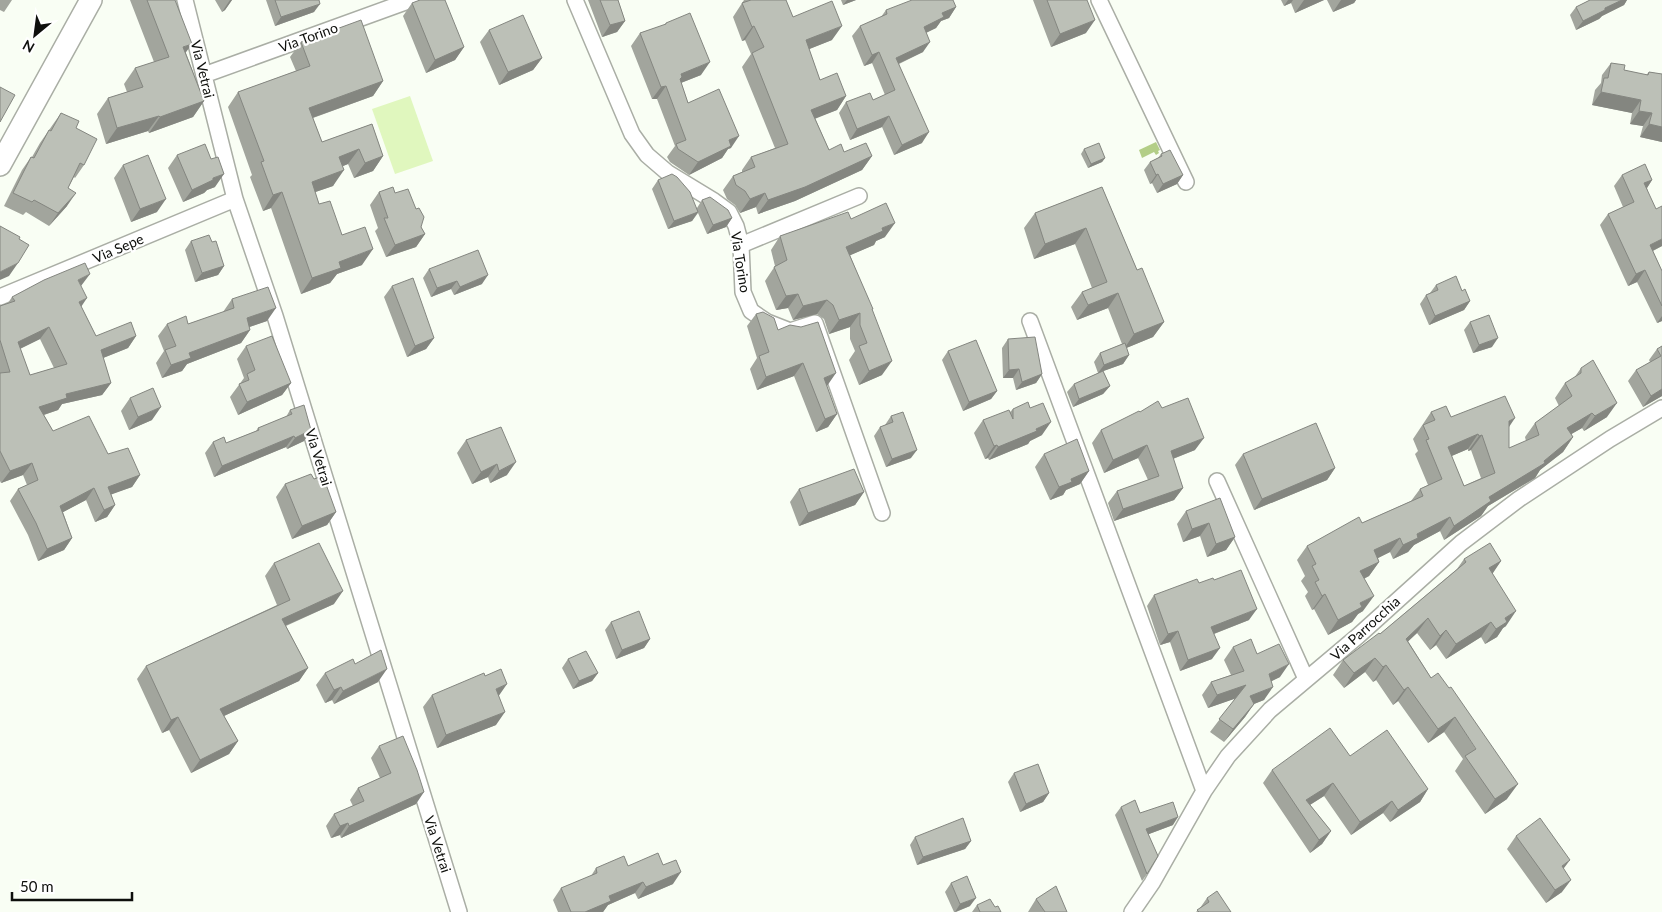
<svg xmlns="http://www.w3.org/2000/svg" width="1662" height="912" font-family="Lato,sans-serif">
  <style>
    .green { fill: #e0f7be }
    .water { fill: #b3ce87 }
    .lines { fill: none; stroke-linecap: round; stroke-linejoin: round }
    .minor-casing { stroke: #aaaea5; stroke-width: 18 }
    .secondary-casing { stroke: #aaaea5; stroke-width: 24 }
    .minor { stroke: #fff; stroke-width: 15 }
    .secondary { stroke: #fff; stroke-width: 21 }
    .wall { fill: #a2a59d; fill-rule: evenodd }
    .shaded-wall { fill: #848680 }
    .building { fill: #bcc0b7; stroke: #848680; fill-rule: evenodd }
    .labels { text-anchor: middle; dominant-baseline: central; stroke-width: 4.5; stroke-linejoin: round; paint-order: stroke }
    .street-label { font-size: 14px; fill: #0e0f0c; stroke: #fff }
  </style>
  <rect width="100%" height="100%" fill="#f9fef4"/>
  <!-- green -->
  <path class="green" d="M 410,96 L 433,161 L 395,174 L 372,109 Z"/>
  <!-- water -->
  <path class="water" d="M 1156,142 L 1160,150 L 1158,151 L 1159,153 L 1156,155 L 1154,152 L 1142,158 L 1139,150 Z"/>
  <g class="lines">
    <defs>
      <path id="minor" d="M 185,0 L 235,199 L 275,316 L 459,912
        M 575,0 L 632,134 L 647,155 L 668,173 L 714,201 L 729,212 L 736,226 L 741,245 L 743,292 L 751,311 L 767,322 L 790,331 L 815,323 L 882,513
        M 1099,0 L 1186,182
        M 204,75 L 411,0
        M 741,245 L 859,196
        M 0,297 L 235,199
        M 1030,321 L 1204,791
        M 1217,481 L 1306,679
        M 1132,912 L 1152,883 L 1204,791 L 1228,756 L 1270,710 L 1358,636 L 1461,543 L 1519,499 L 1610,439 L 1662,408"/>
      <path id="secondary" d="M 0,165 L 91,0"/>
    </defs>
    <!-- minor casing -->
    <use href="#minor" class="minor-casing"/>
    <!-- secondary casing -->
    <use href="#secondary" class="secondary-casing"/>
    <!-- minor -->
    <use href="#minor" class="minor"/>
    <!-- secondary -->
    <use href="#secondary" class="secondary"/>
  </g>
  <!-- wall -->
  <path class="wall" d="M 0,0 L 12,0 L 4,12 L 0,10 Z
    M 130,0 L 175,0 L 186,53 L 204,101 L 193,117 L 149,133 L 148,131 L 106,144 L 97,114 L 108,98 L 127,92 L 124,84 L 135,68 L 154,62 Z
    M 215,0 L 232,0 L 225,10 L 222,12 Z
    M 266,0 L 319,0 L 314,12 L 275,26 Z
    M 588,0 L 618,0 L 625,21 L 617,32 L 602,37 Z
    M 744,0 L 786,0 L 793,17 L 832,40 L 809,49 L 820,80 L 846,96 L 837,110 L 815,118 L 829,150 L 872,156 L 862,170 L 795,201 L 758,214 L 756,207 L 740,213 L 735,205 L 727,199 L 723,190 L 733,176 L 742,172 L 742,170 L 751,157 L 775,148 L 742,67 L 751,54 L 745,40 L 742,41 L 733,17 Z
    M 841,0 L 856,0 L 843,5 Z
    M 1033,0 L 1087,0 L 1086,33 L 1051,47 Z
    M 1281,0 L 1324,0 L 1295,13 L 1291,3 L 1284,6 Z
    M 1327,0 L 1356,0 L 1354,3 L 1333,12 Z
    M 1590,0 L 1627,0 L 1624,5 L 1602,16 L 1599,19 L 1576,30 L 1570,15 L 1576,7 Z
    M 412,3 L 464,47 L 455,60 L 426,73 L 403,16 Z
    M 956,7 L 949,18 L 941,21 L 936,28 L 926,33 L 923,52 L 899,64 L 922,143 L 894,155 L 882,127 L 850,140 L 839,113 L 846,102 L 873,100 L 885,95 L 872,63 L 864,66 L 852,36 L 860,26 L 881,17 L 886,10 Z
    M 666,23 L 701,75 L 681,83 L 688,103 L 731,148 L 728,149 L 722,158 L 689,175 L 670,162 L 667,157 L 675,146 L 657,99 L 652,99 L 631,46 L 640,33 L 664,25 Z
    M 489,30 L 542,58 L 533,70 L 499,85 L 480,42 Z
    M 301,42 L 383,81 L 373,96 L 313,118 L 322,142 L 372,124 L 383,156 L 373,171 L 354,178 L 348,164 L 343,166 L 333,186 L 315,192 L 319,204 L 342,235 L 362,265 L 337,274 L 330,283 L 301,294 L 271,208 L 263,211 L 250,177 L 252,175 L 228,107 L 238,92 L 296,71 L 290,57 Z
    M 1611,63 L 1624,70 L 1646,75 L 1649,72 L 1662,74 L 1662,142 L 1640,137 L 1643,126 L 1630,124 L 1632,113 L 1592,105 L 1595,90 L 1601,83 L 1602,75 Z
    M 61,113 L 76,128 L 84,165 L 75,178 L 74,177 L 68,188 L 67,206 L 49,226 L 26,212 L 23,215 L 4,206 L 22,170 L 31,157 L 32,157 L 40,143 L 49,130 Z
    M 1084,149 L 1105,158 L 1102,162 L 1088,168 L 1081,154 Z
    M 1161,154 L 1183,175 L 1177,184 L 1157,193 L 1152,183 L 1150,184 L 1144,170 L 1150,162 L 1158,158 Z
    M 177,155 L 215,187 L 207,190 L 204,193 L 183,202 L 168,168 Z
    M 123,165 L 157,212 L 131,222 L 114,178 Z
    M 1622,175 L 1652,180 L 1647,188 L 1662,246 L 1653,251 L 1662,271 L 1662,321 L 1657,323 L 1637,282 L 1628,286 L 1600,225 L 1608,214 L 1623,207 L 1614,186 Z
    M 658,180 L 697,208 L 702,200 L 732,218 L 726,227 L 707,234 L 698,213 L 692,221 L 668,229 L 652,189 Z
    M 1102,187 L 1137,270 L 1164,322 L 1153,337 L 1126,348 L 1129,355 L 1123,364 L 1103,371 L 1110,386 L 1103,394 L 1073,407 L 1067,392 L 1074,384 L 1098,373 L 1094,362 L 1100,353 L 1122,344 L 1108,308 L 1077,320 L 1071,307 L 1082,292 L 1092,288 L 1075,244 L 1034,259 L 1024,228 L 1035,213 Z
    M 379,192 L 395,193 L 416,209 L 421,227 L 425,234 L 416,247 L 386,257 L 375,231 L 378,228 L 370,205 Z
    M 851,219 L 885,237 L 876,241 L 874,245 L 850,255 L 872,310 L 882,375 L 859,385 L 849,360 L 855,351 L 850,339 L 850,327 L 829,334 L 824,319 L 817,314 L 793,320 L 788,308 L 776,310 L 765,281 L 775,266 L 771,250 L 780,236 Z
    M 191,241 L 212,242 L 224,266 L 218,275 L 195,282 L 185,250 Z
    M 429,269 L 482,284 L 454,295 L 451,289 L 431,297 L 423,278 Z
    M 1436,285 L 1470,301 L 1464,310 L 1429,325 L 1420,304 L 1426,295 L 1430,293 Z
    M 81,286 L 81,306 L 96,336 L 136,336 L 128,348 L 103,358 L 111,383 L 102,395 L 62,404 L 58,410 L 44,415 L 53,431 L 108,454 L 140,475 L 132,487 L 111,494 L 115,505 L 107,517 L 95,522 L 86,500 L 63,512 L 72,538 L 64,550 L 38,561 L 28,535 L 10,501 L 18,489 L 27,485 L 23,475 L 1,483 L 0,481 L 0,306 L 8,303 L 12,297 ZM 40,339 L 54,368 L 30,375 L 20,349 Z
    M 392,286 L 434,338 L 426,349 L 407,357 L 384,297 Z
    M 232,299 L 267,321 L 249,327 L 250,330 L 241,343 L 187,364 L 182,371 L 162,378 L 156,363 L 164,351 L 158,336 L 167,324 L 188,324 L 223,312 Z
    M 756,314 L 778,330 L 827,386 L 837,414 L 828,427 L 816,432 L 794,376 L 757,390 L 750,369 L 757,358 L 747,326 Z
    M 1470,322 L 1492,347 L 1473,353 L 1464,330 Z
    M 1008,339 L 1042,374 L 1036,383 L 1016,390 L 1013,378 L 1003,378 L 1002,348 Z
    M 246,346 L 291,383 L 282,395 L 238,415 L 230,397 L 244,378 L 237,359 Z
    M 1662,346 L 1662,396 L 1643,407 L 1628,381 L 1636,370 L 1650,362 L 1649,360 L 1657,349 Z
    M 948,351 L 997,391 L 991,399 L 963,411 L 942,360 Z
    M 1581,368 L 1607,417 L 1584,431 L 1582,428 L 1571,434 L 1573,437 L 1563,452 L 1540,470 L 1535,478 L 1488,506 L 1481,516 L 1444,540 L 1440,531 L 1414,545 L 1408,552 L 1393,559 L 1390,552 L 1378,558 L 1379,562 L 1369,576 L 1364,579 L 1363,611 L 1358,614 L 1352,622 L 1328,635 L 1314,609 L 1312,610 L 1305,596 L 1308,592 L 1301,581 L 1305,576 L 1297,560 L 1307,546 L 1362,523 L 1411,501 L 1420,489 L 1428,485 L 1415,454 L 1418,451 L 1413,439 L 1431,412 L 1451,417 L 1509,428 L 1509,448 L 1526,441 L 1525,437 L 1535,423 L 1559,406 L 1555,398 L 1565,383 L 1574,378 ZM 1468,449 L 1468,451 L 1471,450 L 1481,478 L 1464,486 L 1451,456 Z
    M 130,398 L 152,420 L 129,430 L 121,411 Z
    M 1030,408 L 1042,435 L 1030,441 L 1028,444 L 989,460 L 988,458 L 985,459 L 974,433 L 983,420 L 1010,412 L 1013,409 Z
    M 1162,408 L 1195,450 L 1173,459 L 1183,488 L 1174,500 L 1114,521 L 1108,503 L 1117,491 L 1148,480 L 1138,458 L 1104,473 L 1092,443 L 1101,430 L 1140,412 Z
    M 290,410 L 311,430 L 304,441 L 287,449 L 286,447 L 214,477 L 205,453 L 213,442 L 226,443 L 256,431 L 258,428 L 286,417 Z
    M 891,416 L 911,458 L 886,467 L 874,436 L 880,427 L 885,425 Z
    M 501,427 L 507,475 L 490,483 L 488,477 L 472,484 L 457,453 L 466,440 Z
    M 1044,454 L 1089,471 L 1080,484 L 1066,490 L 1063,495 L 1050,500 L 1035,467 Z
    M 1243,454 L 1335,468 L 1327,480 L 1254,510 L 1235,465 Z
    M 314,479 L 336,512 L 327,525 L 292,539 L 276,497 L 285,484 Z
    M 799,489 L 864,492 L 855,505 L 799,526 L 790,502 Z
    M 1186,511 L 1235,537 L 1226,550 L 1207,557 L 1200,536 L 1183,542 L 1177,524 Z
    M 1464,559 L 1501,561 L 1492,573 L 1506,626 L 1503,628 L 1497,637 L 1485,644 L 1481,637 L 1446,659 L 1436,645 L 1430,650 L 1417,633 L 1408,641 L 1507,799 L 1485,814 L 1455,771 L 1463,759 L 1444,732 L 1428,743 L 1398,701 L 1393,705 L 1376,680 L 1373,682 L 1365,672 L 1344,688 L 1333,675 L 1343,660 L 1380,634 L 1457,569 Z
    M 274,563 L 334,604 L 286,626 L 308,668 L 299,681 L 224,716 L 238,741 L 229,754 L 191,773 L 169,730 L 162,733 L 137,679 L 146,666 L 277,605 L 265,576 Z
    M 1214,580 L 1249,620 L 1214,634 L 1212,659 L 1180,671 L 1170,642 L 1160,645 L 1147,606 L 1154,595 L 1199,583 Z
    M 611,622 L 650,639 L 644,648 L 616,659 L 605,630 Z
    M 1233,647 L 1257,654 L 1280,677 L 1271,681 L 1264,700 L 1254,704 L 1245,717 L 1224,742 L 1210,732 L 1236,698 L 1208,708 L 1202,695 L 1211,682 L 1231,675 L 1224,660 Z
    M 568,659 L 598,673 L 592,681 L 573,689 L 562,668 Z
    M 325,673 L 378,682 L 334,704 L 332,700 L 325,703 L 316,685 Z
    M 432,695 L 499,696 L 496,725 L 437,748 L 423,707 Z
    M 379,746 L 416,804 L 341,838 L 340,835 L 331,838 L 326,826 L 334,814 L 353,806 L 350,800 L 358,788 L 380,778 L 371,758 Z
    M 1350,756 L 1428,789 L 1420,802 L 1390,822 L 1383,813 L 1351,835 L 1324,796 L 1310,805 L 1331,831 L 1322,844 L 1310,853 L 1263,783 L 1272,770 Z
    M 1014,773 L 1049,793 L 1043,802 L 1020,812 L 1008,782 Z
    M 1121,807 L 1140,813 L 1173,825 L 1149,834 L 1147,874 L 1142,881 L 1115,815 Z
    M 1516,836 L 1563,869 L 1562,892 L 1546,903 L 1507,849 Z
    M 915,837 L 971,841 L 965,849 L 917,865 L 910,845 Z
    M 663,865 L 673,884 L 638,899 L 635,893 L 608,905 L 603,912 L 558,912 L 553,900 L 561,888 L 591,876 L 596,868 Z
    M 951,883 L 970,906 L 956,912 L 954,912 L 945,892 Z
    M 1207,898 L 1231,912 L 1196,912 L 1200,908 Z
    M 1036,899 L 1067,912 L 1028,912 Z
    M 977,905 L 995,907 L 1001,912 L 972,912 Z"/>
  <!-- shaded-wall -->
  <path class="shaded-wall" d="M 230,0 L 232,0 L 225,10 L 222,12 Z
    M 847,0 L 856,0 L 843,5 Z
    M 1288,0 L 1293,0 L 1291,3 L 1284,6 Z
    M 1304,0 L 1324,0 L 1295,13 Z
    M 1341,0 L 1356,0 L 1354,3 L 1333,12 Z
    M 1622,0 L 1627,0 L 1624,5 L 1602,16 L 1599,19 L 1576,30 L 1583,21 L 1605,8 Z
    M 320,4 L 314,12 L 275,26 L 281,17 Z
    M 956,7 L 949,18 L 941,21 L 936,28 L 917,37 L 924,27 L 942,13 Z
    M 1095,20 L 1086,33 L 1051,47 L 1060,34 Z
    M 625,21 L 617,32 L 602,37 L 610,25 Z
    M 754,26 L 745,40 L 742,41 L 752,27 Z
    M 842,26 L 832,40 L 797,54 L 806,40 Z
    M 930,42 L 923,52 L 889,68 L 896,58 Z
    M 192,44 L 181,59 L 183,47 Z
    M 464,47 L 455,60 L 426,73 L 435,60 Z
    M 879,52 L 872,63 L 864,66 L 872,55 Z
    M 542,58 L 533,70 L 499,85 L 508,72 Z
    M 710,62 L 701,75 L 678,84 L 681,74 Z
    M 383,81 L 373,96 L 298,123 L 309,108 Z
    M 666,86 L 657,99 L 652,99 L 661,87 Z
    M 1601,92 L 1641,100 L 1632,113 L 1592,105 Z
    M 846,96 L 837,110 L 802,124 L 811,110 Z
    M 204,101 L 193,117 L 149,133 L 160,117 Z
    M 1639,111 L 1652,113 L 1643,126 L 1630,124 Z
    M 159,116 L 148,131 L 106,144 L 117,128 Z
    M 889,116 L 882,127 L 850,140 L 857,129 Z
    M 1649,124 L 1662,127 L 1662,142 L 1640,137 Z
    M 929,132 L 922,143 L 894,155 L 902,145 Z
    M 739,136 L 731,148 L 728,149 L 722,158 L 689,175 L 698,162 L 729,140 Z
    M 359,149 L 348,164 L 328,172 L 339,157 Z
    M 383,156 L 373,171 L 354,178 L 365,163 Z
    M 872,156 L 862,170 L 795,201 L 758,214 L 768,200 Z
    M 1105,158 L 1102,162 L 1088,168 L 1091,164 Z
    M 344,170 L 333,186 L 301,197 L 312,182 Z
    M 224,174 L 215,187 L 207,190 L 204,193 L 183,202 L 192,190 L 213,178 Z
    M 1158,174 L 1152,183 L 1150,184 L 1156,175 Z
    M 1183,175 L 1177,184 L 1157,193 L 1163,184 Z
    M 1652,180 L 1645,191 L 1644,183 Z
    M 282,192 L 271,208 L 263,211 L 273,195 Z
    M 76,193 L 67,206 L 49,226 L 58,213 Z
    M 765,193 L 756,207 L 740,213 L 750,199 Z
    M 166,199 L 157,212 L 131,222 L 140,209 Z
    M 698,212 L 692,221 L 668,229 L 674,221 Z
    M 732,218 L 726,227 L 707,234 L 713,225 Z
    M 895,223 L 885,237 L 876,241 L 874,245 L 837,261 L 846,247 L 882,228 Z
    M 1086,228 L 1075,244 L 1034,259 L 1045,244 Z
    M 425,234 L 416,247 L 386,257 L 395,245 Z
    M 1662,239 L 1662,246 L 1642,256 L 1650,245 Z
    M 373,249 L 362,265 L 337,274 L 330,283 L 301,294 L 312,278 L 339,262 Z
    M 18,263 L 9,276 L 0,280 L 0,272 Z
    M 224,266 L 218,275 L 195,282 L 202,273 Z
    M 1645,270 L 1637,282 L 1628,286 L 1636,274 Z
    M 90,274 L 81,286 L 78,280 Z
    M 488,275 L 482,284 L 454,295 L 460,287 Z
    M 457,281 L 451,289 L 431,297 L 437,288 Z
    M 1118,293 L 1108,308 L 1077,320 L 1088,305 Z
    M 798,294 L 788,308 L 776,310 L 786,296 Z
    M 87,298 L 79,310 L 79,302 Z
    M 827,300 L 817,314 L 793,320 L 803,306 Z
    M 1470,301 L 1464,310 L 1429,325 L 1435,316 Z
    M 276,308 L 267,321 L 238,331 L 247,318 Z
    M 860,313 L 850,327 L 829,334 L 839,320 Z
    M 1662,316 L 1662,321 L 1657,323 Z
    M 1164,322 L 1153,337 L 1124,349 L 1134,334 Z
    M 49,327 L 40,339 L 9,354 L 18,342 Z
    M 250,330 L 241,343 L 187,364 L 182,371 L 162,378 L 171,365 L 189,353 Z
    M 136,336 L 128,348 L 93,362 L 101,350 Z
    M 434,338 L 426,349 L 407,357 L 415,346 Z
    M 1498,338 L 1492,347 L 1473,353 L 1479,345 Z
    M 1129,355 L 1123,364 L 1098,373 L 1104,365 Z
    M 892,361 L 882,375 L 859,385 L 869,371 Z
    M 803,363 L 794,376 L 757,390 L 766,377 Z
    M 1019,369 L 1013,378 L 1003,378 L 1009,370 Z
    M 836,373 L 827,386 L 815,391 L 824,378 Z
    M 1042,374 L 1036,383 L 1016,390 L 1022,382 Z
    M 111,383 L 102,395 L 62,404 L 58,410 L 31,419 L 39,407 L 66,394 Z
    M 291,383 L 282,395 L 238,415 L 247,402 Z
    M 1110,386 L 1103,394 L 1073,407 L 1079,399 Z
    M 1662,389 L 1662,396 L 1643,407 L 1651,396 Z
    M 997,391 L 991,399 L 963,411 L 969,402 Z
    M 1617,403 L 1607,417 L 1584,431 L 1595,416 Z
    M 161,407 L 152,420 L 129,430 L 138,417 Z
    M 1592,413 L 1582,428 L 1556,443 L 1567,428 Z
    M 837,414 L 828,427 L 816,432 L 825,419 Z
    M 1515,418 L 1505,433 L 1509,421 Z
    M 1051,422 L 1042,435 L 1030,441 L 1028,444 L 989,460 L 998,447 Z
    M 311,430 L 304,441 L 287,449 L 295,438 Z
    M 1478,434 L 1468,449 L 1438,462 L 1448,447 Z
    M 1482,435 L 1471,450 L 1468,451 L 1479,436 Z
    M 294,436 L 286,447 L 214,477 L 222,466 Z
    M 1573,437 L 1563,452 L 1540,470 L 1535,478 L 1488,506 L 1481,516 L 1444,540 L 1454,526 L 1489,497 L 1544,461 Z
    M 1204,438 L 1195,450 L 1162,463 L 1171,451 Z
    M 997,445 L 988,458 L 985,459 L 994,446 Z
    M 1147,445 L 1138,458 L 1104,473 L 1113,460 Z
    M 917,450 L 911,458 L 886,467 L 892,459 Z
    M 516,462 L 507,475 L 490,483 L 499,471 Z
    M 32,463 L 23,475 L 1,483 L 10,471 Z
    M 497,464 L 488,477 L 472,484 L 481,472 Z
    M 1335,468 L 1327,480 L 1254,510 L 1262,499 Z
    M 1089,471 L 1080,484 L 1066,490 L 1063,495 L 1050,500 L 1059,487 L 1071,479 Z
    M 140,475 L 132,487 L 99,499 L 108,487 Z
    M 94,488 L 86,500 L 52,518 L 60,506 Z
    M 1183,488 L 1174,500 L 1114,521 L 1123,509 Z
    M 864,492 L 855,505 L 799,526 L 808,513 Z
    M 115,505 L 107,517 L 95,522 L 104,510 Z
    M 336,512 L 327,525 L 292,539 L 302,526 Z
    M 1450,517 L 1440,531 L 1414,545 L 1408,552 L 1393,559 L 1403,545 L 1417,534 Z
    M 1209,523 L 1200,536 L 1183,542 L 1192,529 Z
    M 1235,537 L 1226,550 L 1207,557 L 1216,544 Z
    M 72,538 L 64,550 L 38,561 L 47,549 Z
    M 1400,538 L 1390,552 L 1364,565 L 1374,550 Z
    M 1501,561 L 1491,576 L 1489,568 Z
    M 1379,562 L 1369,576 L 1350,585 L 1360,571 Z
    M 343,591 L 334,604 L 273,631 L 282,619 Z
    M 1325,594 L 1314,609 L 1312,610 L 1322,596 Z
    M 1374,596 L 1363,611 L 1358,614 L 1352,622 L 1328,635 L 1338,620 L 1360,603 Z
    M 1257,609 L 1249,620 L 1203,638 L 1211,627 Z
    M 1516,611 L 1506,626 L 1503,628 L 1497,637 L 1485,644 L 1496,629 L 1505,618 Z
    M 1428,618 L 1417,633 L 1396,653 L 1406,639 Z
    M 1491,622 L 1481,637 L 1446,659 L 1456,644 Z
    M 1446,630 L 1436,645 L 1430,650 L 1440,636 Z
    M 1178,631 L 1170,642 L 1160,645 L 1168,634 Z
    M 650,639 L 644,648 L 616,659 L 622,650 Z
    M 1220,648 L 1212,659 L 1180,671 L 1188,660 Z
    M 1375,658 L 1365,672 L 1344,688 L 1354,673 Z
    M 1289,664 L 1280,677 L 1260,687 L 1269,674 Z
    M 1386,665 L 1376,680 L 1373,682 L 1383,667 Z
    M 308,668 L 299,681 L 211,722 L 220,709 Z
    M 387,669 L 378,682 L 334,704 L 343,691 Z
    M 598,673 L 592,681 L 573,689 L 579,681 Z
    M 507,684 L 498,697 L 496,689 Z
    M 1246,685 L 1237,698 L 1208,708 L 1217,695 Z
    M 341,687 L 332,700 L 325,703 L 334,690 Z
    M 1273,687 L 1264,700 L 1241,709 L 1250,696 Z
    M 1408,687 L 1398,701 L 1393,705 L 1404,690 Z
    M 1254,704 L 1245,717 L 1224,742 L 1233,729 Z
    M 505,712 L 496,725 L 437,748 L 446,735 Z
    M 178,717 L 169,730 L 162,733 L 171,720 Z
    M 1455,717 L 1444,732 L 1428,743 L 1438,729 Z
    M 238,741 L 229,754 L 191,773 L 200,760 Z
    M 1333,783 L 1324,796 L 1300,811 L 1306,800 Z
    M 1518,784 L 1507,799 L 1485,814 L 1495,799 Z
    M 1428,789 L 1420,802 L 1390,822 L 1398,810 Z
    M 424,792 L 416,804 L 341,838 L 349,826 Z
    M 1049,793 L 1043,802 L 1020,812 L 1026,804 Z
    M 1392,801 L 1383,813 L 1351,835 L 1360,822 Z
    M 1178,817 L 1173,825 L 1141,837 L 1146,829 Z
    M 348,823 L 340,835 L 331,838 L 340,826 Z
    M 1331,831 L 1322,844 L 1310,853 L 1319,840 Z
    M 971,841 L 965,849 L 917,865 L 923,857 Z
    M 1570,860 L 1561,872 L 1562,866 Z
    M 681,872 L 673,884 L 638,899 L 646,887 Z
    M 1571,880 L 1562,892 L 1546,903 L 1555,890 Z
    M 643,882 L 635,893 L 608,905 L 603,912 L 585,912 L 609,896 Z
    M 976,898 L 970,906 L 955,912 L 960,904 Z"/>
  <!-- building -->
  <path class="building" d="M 147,0 L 175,0 L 192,44 L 183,47 L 204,101 L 160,117 L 159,116 L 117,128 L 108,98 L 143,87 L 135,68 L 169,57 Z
    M 275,0 L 319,0 L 320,4 L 281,17 Z
    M 420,0 L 445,0 L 464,47 L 435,60 L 412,3 Z
    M 600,0 L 618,0 L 625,21 L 610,25 Z
    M 751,0 L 786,0 L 793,17 L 832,1 L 842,26 L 806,40 L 820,80 L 837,73 L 846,96 L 811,110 L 829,150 L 841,144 L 844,152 L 866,143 L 872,156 L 805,187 L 768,200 L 765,193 L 750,199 L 745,191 L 736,185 L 733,176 L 755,167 L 751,157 L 788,144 L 752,53 L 764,47 L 754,26 L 752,27 L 742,3 Z
    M 912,0 L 953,0 L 956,7 L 942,13 L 944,17 L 924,27 L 930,42 L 896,58 L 929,132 L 902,145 L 889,116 L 857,129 L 846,102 L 870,93 L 873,100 L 895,90 L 879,52 L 872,55 L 860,26 L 887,14 L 886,10 Z
    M 1047,0 L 1087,0 L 1095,20 L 1060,34 Z
    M 1590,0 L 1622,0 L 1605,8 L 1605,10 L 1583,21 L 1576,7 Z
    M 690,13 L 710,62 L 681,74 L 682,77 L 680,79 L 688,103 L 719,89 L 739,136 L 729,140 L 731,146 L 698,162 L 678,149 L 676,144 L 686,140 L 666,86 L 661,87 L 640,33 L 666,24 L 666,23 Z
    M 523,15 L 542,58 L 508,72 L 489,30 Z
    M 361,20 L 383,81 L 309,108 L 322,142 L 372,124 L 383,156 L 365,163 L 359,149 L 339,157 L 344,170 L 312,182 L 319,204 L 330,201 L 342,235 L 365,227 L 373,249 L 339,262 L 341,268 L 312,278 L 282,192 L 273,195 L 261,162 L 264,161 L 238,92 L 310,66 L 301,42 Z
    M 1611,63 L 1625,65 L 1624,70 L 1648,75 L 1649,72 L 1662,74 L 1662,127 L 1649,124 L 1652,113 L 1639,111 L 1641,100 L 1601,92 L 1604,78 L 1608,78 Z
    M 0,87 L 15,95 L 0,122 Z
    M 61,113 L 79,121 L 76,128 L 97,139 L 84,165 L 80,163 L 68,188 L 76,193 L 58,213 L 34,200 L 32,202 L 13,193 L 31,157 L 34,158 L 49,130 L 51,131 Z
    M 1099,143 L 1105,158 L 1091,164 L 1084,149 Z
    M 205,144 L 211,159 L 218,157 L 224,174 L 213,178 L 213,180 L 192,190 L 177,155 Z
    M 1170,150 L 1183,175 L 1163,184 L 1158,174 L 1156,175 L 1150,162 L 1162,156 L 1161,154 Z
    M 148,155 L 166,199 L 140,209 L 123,165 Z
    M 1645,164 L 1652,180 L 1644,183 L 1656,209 L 1662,206 L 1662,239 L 1650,245 L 1662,271 L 1662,306 L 1645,270 L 1636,274 L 1608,214 L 1634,202 L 1622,175 Z
    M 672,174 L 677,177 L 690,192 L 698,212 L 674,221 L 658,180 Z
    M 393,187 L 395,193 L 408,189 L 416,209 L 419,208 L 424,217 L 421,227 L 425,234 L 395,245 L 384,218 L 388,218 L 379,192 Z
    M 1102,187 L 1137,270 L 1142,268 L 1164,322 L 1134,334 L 1118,293 L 1088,305 L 1082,292 L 1107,282 L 1086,228 L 1045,244 L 1035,213 Z
    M 710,197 L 728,210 L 732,218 L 713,225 L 702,200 Z
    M 886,203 L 895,223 L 882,228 L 883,231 L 846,247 L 873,309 L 872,309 L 892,361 L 869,371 L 859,346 L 867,343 L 860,325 L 860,313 L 839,320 L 833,305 L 827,300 L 803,306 L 798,294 L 786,296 L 774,267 L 787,260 L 780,236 L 848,212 L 851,219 Z
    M 0,226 L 20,237 L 19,239 L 29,245 L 18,263 L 0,272 Z
    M 209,235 L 212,242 L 216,241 L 224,266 L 202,273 L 191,241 Z
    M 478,250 L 488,275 L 460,287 L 457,281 L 437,288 L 429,269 Z
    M 85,263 L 90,274 L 78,280 L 87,298 L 79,302 L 96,336 L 131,322 L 136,336 L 101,350 L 111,383 L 66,394 L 67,398 L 39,407 L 53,431 L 89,416 L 108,454 L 128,448 L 140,475 L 108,487 L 115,505 L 104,510 L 94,488 L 60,506 L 72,538 L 47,549 L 36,523 L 18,489 L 38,480 L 32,463 L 10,471 L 0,451 L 0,373 L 10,372 L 0,340 L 0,306 L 15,301 L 12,297 L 44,280 ZM 49,327 L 67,364 L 30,375 L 18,342 Z
    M 1456,276 L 1462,291 L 1465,289 L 1470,301 L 1435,316 L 1426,295 L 1438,290 L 1436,285 Z
    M 413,278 L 434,338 L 415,346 L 392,286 Z
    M 268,287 L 276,308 L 247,318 L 250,330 L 189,353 L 191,358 L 171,365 L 165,350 L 176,346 L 167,324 L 186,316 L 188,324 L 234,308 L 232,299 Z
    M 763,312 L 774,318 L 778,330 L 790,325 L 801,327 L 818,322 L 836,373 L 824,378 L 837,414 L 825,419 L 803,363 L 766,377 L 759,356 L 769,352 L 756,314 Z
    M 1489,315 L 1498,338 L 1479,345 L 1470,322 Z
    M 272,336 L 291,383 L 247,402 L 239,384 L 249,380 L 247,374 L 255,370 L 246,346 Z
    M 1035,337 L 1042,374 L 1022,382 L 1019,369 L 1009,370 L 1008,339 Z
    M 976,340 L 997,391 L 969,402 L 948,351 Z
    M 1125,343 L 1129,355 L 1104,365 L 1100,353 Z
    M 1662,346 L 1662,389 L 1651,396 L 1636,370 L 1661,356 L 1657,349 Z
    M 1593,360 L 1617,403 L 1595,416 L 1592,413 L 1567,428 L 1573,437 L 1544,461 L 1545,463 L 1489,497 L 1491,501 L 1454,526 L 1450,517 L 1417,534 L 1418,538 L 1403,545 L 1400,538 L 1374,550 L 1379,562 L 1360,571 L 1374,596 L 1360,603 L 1362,607 L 1338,620 L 1325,594 L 1322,596 L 1315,582 L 1319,580 L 1312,566 L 1316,564 L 1307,546 L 1359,517 L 1362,523 L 1423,496 L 1420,489 L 1442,479 L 1426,440 L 1429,439 L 1423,425 L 1435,420 L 1431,412 L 1446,406 L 1451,417 L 1505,396 L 1515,418 L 1509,421 L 1509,448 L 1539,435 L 1535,423 L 1572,396 L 1565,383 L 1581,373 L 1581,368 ZM 1478,434 L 1479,436 L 1482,435 L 1495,473 L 1464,486 L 1448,447 Z
    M 1103,371 L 1110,386 L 1079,399 L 1074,384 Z
    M 153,388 L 161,407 L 138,417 L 130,398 Z
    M 1188,398 L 1204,438 L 1171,451 L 1183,488 L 1123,509 L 1117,491 L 1159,476 L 1147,445 L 1113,460 L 1101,430 L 1139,411 L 1140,412 L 1158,401 L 1162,408 Z
    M 1028,402 L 1030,408 L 1043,403 L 1051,422 L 1036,429 L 1037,431 L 998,447 L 997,445 L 994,446 L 983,420 L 1009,410 L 1013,419 L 1013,409 Z
    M 304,405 L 311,430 L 295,438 L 294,436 L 222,466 L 213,442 L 224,437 L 226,443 L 259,430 L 258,428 L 292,414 L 290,410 Z
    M 903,412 L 917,450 L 892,459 L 880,427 L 893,422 L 891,416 Z
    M 1316,423 L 1335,468 L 1262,499 L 1243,454 Z
    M 501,427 L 516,462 L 499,471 L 497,464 L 481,472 L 466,440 Z
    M 1077,439 L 1089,471 L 1071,479 L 1072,482 L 1059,487 L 1044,454 Z
    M 854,469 L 864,492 L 808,513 L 799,489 Z
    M 311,474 L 314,479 L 323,476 L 336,512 L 302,526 L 285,484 Z
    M 1220,498 L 1235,537 L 1216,544 L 1209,523 L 1192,529 L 1186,511 Z
    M 319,543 L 343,591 L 282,619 L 308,668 L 220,709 L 238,741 L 200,760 L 178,717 L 171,720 L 146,666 L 290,600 L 274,563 Z
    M 1490,543 L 1501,561 L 1489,568 L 1516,611 L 1505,618 L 1507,622 L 1496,629 L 1491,622 L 1456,644 L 1446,630 L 1440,636 L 1428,618 L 1406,639 L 1431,678 L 1438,673 L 1449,688 L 1451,687 L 1518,784 L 1495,799 L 1465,756 L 1476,749 L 1455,717 L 1438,729 L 1408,687 L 1404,690 L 1386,665 L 1383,667 L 1375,658 L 1354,673 L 1343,660 L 1379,633 L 1380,634 L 1466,562 L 1464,559 Z
    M 1241,570 L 1257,609 L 1211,627 L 1220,648 L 1188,660 L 1178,631 L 1168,634 L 1154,595 L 1197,579 L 1199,583 L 1213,578 L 1214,580 Z
    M 639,611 L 650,639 L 622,650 L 611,622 Z
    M 1251,639 L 1257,654 L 1279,644 L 1289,664 L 1269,674 L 1273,687 L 1250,696 L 1254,704 L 1233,729 L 1219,719 L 1246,685 L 1217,695 L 1211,682 L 1244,671 L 1233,647 Z
    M 381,650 L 387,669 L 343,691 L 341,687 L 334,690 L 325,673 L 353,659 L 355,664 Z
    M 586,651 L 598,673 L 579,681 L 568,659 Z
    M 501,669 L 507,684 L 496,689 L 505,712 L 446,735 L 432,695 L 484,673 L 485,676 Z
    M 1330,728 L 1350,756 L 1387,730 L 1428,789 L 1398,810 L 1392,801 L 1360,822 L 1333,783 L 1306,800 L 1331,831 L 1319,840 L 1272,770 Z
    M 403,736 L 417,770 L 424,792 L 349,826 L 348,823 L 340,826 L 334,814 L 364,801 L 358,788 L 391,773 L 379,746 Z
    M 1038,764 L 1049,793 L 1026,804 L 1014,773 Z
    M 1135,800 L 1140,813 L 1173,802 L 1178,817 L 1146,829 L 1158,856 L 1147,874 L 1121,807 Z
    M 963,818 L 971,841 L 923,857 L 915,837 Z
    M 1540,818 L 1570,860 L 1562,866 L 1571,880 L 1555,890 L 1516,836 Z
    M 658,853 L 663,865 L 676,860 L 681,872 L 646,887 L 643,882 L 609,896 L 611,901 L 585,912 L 571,912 L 561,888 L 597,873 L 596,868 L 624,856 L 628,866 Z
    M 967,876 L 976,898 L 960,904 L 951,883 Z
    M 1056,886 L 1067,912 L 1045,912 L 1036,899 Z
    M 1217,891 L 1231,912 L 1199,912 L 1197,910 L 1209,902 L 1207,898 Z
    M 990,899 L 995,907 L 998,906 L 1001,912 L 980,912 L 977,905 Z"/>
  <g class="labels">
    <!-- street labels -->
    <g class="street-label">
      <text transform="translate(308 37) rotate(-20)">Via Torino</text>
      <text transform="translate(203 69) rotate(76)">Via Vetrai</text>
      <text transform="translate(118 248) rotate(-23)">Via Sepe</text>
      <text transform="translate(741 262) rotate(81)">Via Torino</text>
      <text transform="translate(319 457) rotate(73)">Via Vetrai</text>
      <text transform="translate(1365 628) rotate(-42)">Via Parrocchia</text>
      <text transform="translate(438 844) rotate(72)">Via Vetrai</text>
    </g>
  </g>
  <!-- north arrow -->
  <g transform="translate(35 35) rotate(209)" stroke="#ffffff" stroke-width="4" paint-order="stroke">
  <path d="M0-4L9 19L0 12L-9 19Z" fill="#0e0f0c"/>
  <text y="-8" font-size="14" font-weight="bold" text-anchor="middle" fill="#0e0f0c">N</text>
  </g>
  <!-- scale -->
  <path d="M12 892v8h120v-8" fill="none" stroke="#0e0f0c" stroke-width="2.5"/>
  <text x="20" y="892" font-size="15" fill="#0e0f0c" stroke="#ffffff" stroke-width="4" paint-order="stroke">50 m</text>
</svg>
